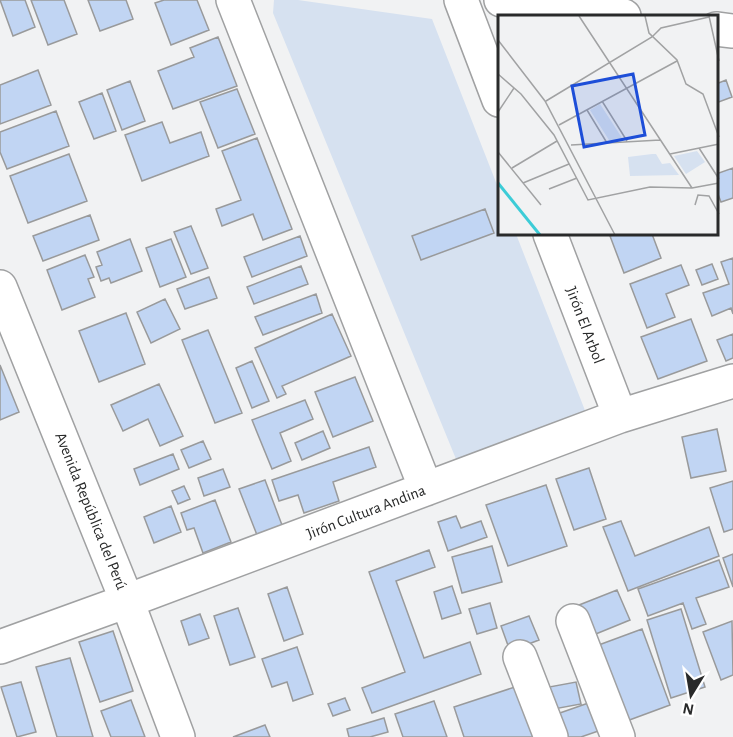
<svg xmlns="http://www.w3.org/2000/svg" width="733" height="737" font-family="'Alegreya Sans',sans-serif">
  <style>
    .green { fill: #d6e1f0 }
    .building { fill: #c1d5f3; stroke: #999a9b; stroke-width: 1.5 }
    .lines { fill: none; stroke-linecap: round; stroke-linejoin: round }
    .minor-casing { stroke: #a0a1a2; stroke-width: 36 }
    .minor { stroke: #fff; stroke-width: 33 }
    .labels { text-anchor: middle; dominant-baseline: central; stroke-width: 4.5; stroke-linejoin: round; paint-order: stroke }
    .street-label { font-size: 16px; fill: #292a2a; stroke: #fff }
    .inset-river { fill: none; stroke: #3cccd7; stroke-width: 3 }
    .inset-road { fill: none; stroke: #a1a2a3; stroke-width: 1.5 }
    .view { fill: #1d4ed8; fill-opacity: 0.15; stroke: #1d4ed8; stroke-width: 3 }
    .inset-edge { fill: none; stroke: #292a2a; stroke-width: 3 }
  </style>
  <rect width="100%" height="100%" fill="#f1f2f3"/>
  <!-- green -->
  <path class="green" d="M 274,0 L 298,0 L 432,19 L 499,190 L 499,234 L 516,234 L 586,413 L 456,459 L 273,13 Z"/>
  <!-- building -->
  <path class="building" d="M 0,0 L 25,0 L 35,27 L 13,36 Z
    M 31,0 L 64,0 L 77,34 L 48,45 Z
    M 88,0 L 126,0 L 133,19 L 100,31 Z
    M 164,0 L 197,0 L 209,30 L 171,45 L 155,3 Z
    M 218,37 L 237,86 L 173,109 L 158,71 L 194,57 L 190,48 Z
    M 38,70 L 51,105 L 0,124 L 0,85 Z
    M 726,80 L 732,97 L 716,103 L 716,84 Z
    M 130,81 L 145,121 L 122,130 L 107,90 Z
    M 237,89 L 255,134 L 218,148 L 200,102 Z
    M 102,93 L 116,131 L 94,139 L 79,102 Z
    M 56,111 L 69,146 L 7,169 L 0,152 L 0,132 Z
    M 162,122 L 170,143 L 201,132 L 209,156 L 142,181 L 125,135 Z
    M 257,138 L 292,229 L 263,240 L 253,214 L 222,226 L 216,209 L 241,200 L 222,151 Z
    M 69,154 L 87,201 L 28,223 L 10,176 Z
    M 733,168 L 733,198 L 721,202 L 716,189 L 716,174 Z
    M 485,209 L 494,233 L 421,260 L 412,236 Z
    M 90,215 L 99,240 L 43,261 L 33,236 Z
    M 191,226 L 208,268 L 191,274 L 174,232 Z
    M 616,234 L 652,234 L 661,258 L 624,273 L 610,236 Z
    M 300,236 L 307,256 L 252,277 L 244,257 Z
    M 130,239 L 142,271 L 111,283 L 109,278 L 101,281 L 96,267 L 102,265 L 97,252 Z
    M 171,239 L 186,277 L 160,287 L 146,248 Z
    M 85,255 L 94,277 L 88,279 L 95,297 L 62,310 L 47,270 Z
    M 733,258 L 733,314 L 731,308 L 712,316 L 703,293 L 729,284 L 721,262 Z
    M 712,264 L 718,279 L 702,285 L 696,270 Z
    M 681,265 L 689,285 L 666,294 L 675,317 L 647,328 L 630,284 Z
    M 301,266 L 308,284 L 254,304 L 247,287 Z
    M 209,277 L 217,298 L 185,309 L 177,289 Z
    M 316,294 L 322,313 L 263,335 L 255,317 Z
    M 165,299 L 180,329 L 151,343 L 137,312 Z
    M 126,313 L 145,364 L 99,382 L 79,331 Z
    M 332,314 L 351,356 L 282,386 L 286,394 L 277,398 L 255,348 Z
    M 691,319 L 707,361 L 658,379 L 641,337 Z
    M 208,330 L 242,413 L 215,423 L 182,340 Z
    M 733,334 L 733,358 L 726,361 L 717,340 Z
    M 252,361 L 269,401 L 252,408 L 236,368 Z
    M 0,365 L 19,412 L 0,420 Z
    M 355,377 L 373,421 L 333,437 L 315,392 Z
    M 159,384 L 183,436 L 160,446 L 148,419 L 123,431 L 111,405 Z
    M 305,400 L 313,419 L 280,433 L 291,461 L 272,469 L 252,420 Z
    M 717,429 L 726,471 L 691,478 L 682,437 Z
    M 323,431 L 330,448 L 302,460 L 295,443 Z
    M 203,441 L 211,459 L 189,468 L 181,450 Z
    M 369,447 L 376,467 L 333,482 L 339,501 L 304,513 L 298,495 L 279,501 L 272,480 Z
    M 173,454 L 179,469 L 140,485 L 134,469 Z
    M 589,468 L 606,519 L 574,530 L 556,479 Z
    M 223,469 L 230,487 L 204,496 L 198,478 Z
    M 265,480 L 282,525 L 257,535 L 239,489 Z
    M 733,481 L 733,529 L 724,532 L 710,488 Z
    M 546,485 L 567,546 L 508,566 L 486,505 Z
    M 184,486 L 190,499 L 178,504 L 172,491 Z
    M 215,500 L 231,542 L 203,553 L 194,528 L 187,530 L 181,513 Z
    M 171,506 L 181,532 L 154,543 L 144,517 Z
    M 456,516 L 461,528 L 481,521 L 487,537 L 448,551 L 438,522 Z
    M 621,521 L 635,556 L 709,527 L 719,556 L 628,591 L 603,527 Z
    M 492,546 L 502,582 L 462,593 L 452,557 Z
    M 429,550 L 435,567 L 396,581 L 424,658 L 470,642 L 481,674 L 372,713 L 362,688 L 405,672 L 369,572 Z
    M 733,554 L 733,587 L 723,558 Z
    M 719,560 L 729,587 L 696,598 L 706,624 L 692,629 L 683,603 L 648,616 L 638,589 Z
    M 452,586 L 461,613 L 442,619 L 434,592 Z
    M 287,587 L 303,634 L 284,641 L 268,594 Z
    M 617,590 L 630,620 L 586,638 L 574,607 Z
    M 490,603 L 497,628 L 477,634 L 469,609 Z
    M 238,608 L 255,657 L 230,665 L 214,616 Z
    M 681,609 L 705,687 L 671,698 L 647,620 Z
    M 200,614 L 209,638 L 189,645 L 181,621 Z
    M 529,616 L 539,640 L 510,651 L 501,626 Z
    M 732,621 L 733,675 L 721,680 L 703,632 Z
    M 642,629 L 670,705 L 624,722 L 596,646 Z
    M 113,631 L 133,691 L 100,702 L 79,642 Z
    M 297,647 L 313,694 L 293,701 L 287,682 L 272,687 L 262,659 Z
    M 70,658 L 93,737 L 57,737 L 36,667 Z
    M 21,682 L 36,732 L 17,737 L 1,687 Z
    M 576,682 L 581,704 L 554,709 L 549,687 Z
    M 518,686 L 534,737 L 464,737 L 454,707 Z
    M 345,698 L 350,710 L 333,716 L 328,704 Z
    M 131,700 L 145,737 L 111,737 L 101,711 Z
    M 597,700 L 607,728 L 581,737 L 566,737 L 557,714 Z
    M 434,701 L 447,737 L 403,737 L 395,714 Z
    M 384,718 L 388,732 L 370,737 L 349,737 L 347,729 Z
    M 265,725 L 270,737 L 233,737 Z"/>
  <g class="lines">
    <defs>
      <path id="minor" d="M 233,0 L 426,489
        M 461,0 L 499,100
        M 501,0 L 624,16
        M 716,29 L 733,31
        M 550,234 L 620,416
        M 0,287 L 127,601 L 178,737
        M 573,621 L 618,737
        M 0,647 L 127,601 L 620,416 L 733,381
        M 520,657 L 551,737"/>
    </defs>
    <!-- minor casing -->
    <use href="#minor" class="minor-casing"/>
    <!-- minor -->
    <use href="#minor" class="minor"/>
  </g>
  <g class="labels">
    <!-- street labels -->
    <g class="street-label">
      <text transform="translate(585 325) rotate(69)">Jirón El Arbol</text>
      <text transform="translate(91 511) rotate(68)">Avenida República del Perú</text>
      <text transform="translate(366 512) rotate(-21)">Jirón Cultura Andina</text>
    </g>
  </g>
  <!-- overview -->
  <g transform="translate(498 15)">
    <rect width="220" height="220" fill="#f1f2f3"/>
    <path d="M 102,89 L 124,123 L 125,125 L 111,125 L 92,95 ZM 199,136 L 207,147 L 188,159 L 176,141 ZM 154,139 L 158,139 L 164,149 L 172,148 L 181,160 L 132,161 L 130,142 Z" fill="#d6e1f0"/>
    <path class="inset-river" d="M 0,168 L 42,220"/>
    <path class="inset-road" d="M 81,1 L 194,173M 147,1 L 151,18 L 179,45 L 188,69 L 205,79 L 221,122M 211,1 L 221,46M 0,25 L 47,86 L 117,220M 0,59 L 23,79 L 56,120 L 90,185 L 152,172 L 194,173 L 221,168M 48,86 L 154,22 L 163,13 L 211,2M 104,86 L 129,126M 89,95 L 109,128M 0,97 L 16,73M 61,110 L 179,46M 73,130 L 162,125M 201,133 L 221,164M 0,137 L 43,190M 172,139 L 221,129M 14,153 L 59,126M 25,168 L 71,149M 51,174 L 79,163M 197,190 L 200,180 L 211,181 L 221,199"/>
    <path class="view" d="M 135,59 L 147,120 L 86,132 L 74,71 Z"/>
    <rect width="220" height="220" class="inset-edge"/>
  </g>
  <!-- north arrow -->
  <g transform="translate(691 695) rotate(191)" stroke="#ffffff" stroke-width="4.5" paint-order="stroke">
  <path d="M0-4.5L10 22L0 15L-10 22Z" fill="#292a2a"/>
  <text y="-9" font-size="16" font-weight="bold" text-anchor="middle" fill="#292a2a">N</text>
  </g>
</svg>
